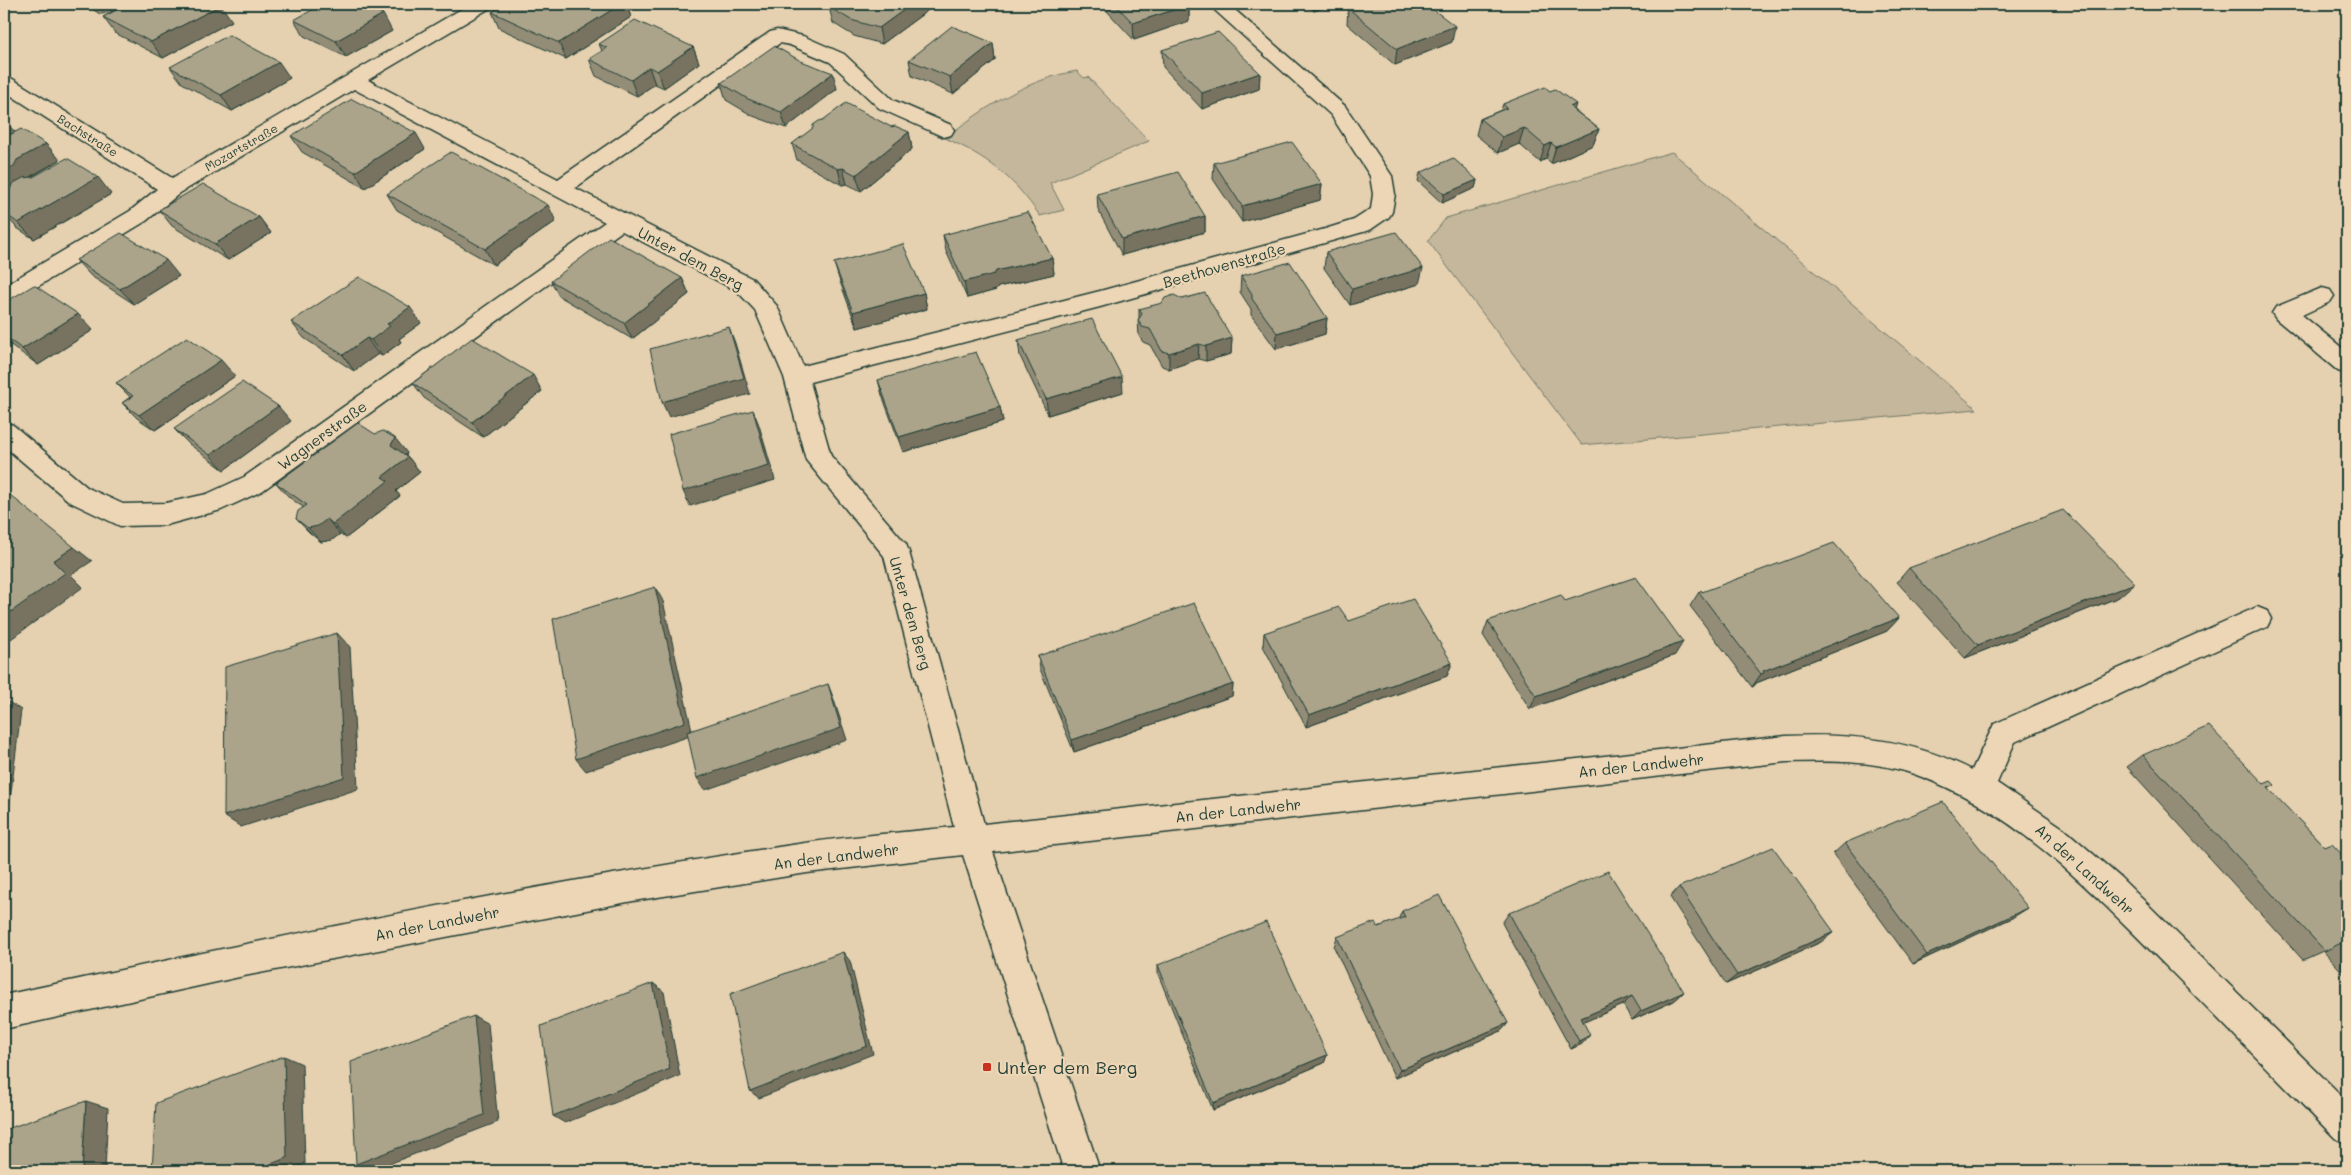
<svg xmlns="http://www.w3.org/2000/svg" width="2351" height="1175" font-family="Mali,sans-serif">
  <style>
    .green { fill: #c4b79c; stroke: #727a68 }
    .lines { fill: none; stroke-linecap: round; stroke-linejoin: round }
    .minor-casing { stroke: #1f3d34; stroke-width: 3 }
    .minor { fill: #edd6b5; fill-rule: evenodd }
    .wall { fill: #938d78; stroke: #1f3d34 }
    .shaded-wall { fill: #787361; stroke: #1f3d34 }
    .building { fill: #aba48b; stroke: #1f3d34 }
    .poi-dot { fill: #c8321e; stroke: #edd6b5; stroke-width: 2 }
    .labels { text-anchor: middle; dominant-baseline: central; stroke-width: 4.5; stroke-linejoin: round; paint-order: stroke }
    .far-street-label { font-size: 12px; fill: #1f3d34; stroke: #edd6b5 }
    .street-label { font-size: 15px; fill: #1f3d34; stroke: #edd6b5 }
    .near-poi-label { font-size: 18px; fill: #1f3d34; stroke: #edd6b5; text-anchor: start }
  </style>
  <rect width="100%" height="100%" fill="#e5d0b0"/>
  <filter id="ink" filterUnits="userSpaceOnUse"><feTurbulence type="fractalNoise" baseFrequency=".02" numOctaves="2"/><feDisplacementMap in="SourceGraphic" scale="10" xChannelSelector="R" yChannelSelector="G"/><feConvolveMatrix kernelMatrix="1 2 1 2 8 2 1 2 1" color-interpolation-filters="sRGB"/></filter>
  <g filter="url(#ink)">
    <!-- green -->
    <path class="green" d="M 1077,71 L 1084,78 L 1088,77 L 1149,141 L 1050,183 L 1064,210 L 1040,216 C 1013,177 988,157 945,138 C 984,108 1027,79 1077,71 Z
      M 1672,152 L 1977,409 L 1582,445 L 1428,241 L 1446,218 Z"/>
    <g class="lines">
      <defs>
        <path id="minor" d="M 470,4 L 493,4 L 490,8 L 368,80 L 558,179 L 770,32 L 777,30 L 803,36 L 844,54 L 893,100 L 951,125 L 954,130 L 951,135 L 944,137 L 879,108 L 830,62 L 790,45 L 780,43 L 575,188 L 753,279 L 777,306 L 803,366 L 1100,291 L 1325,229 L 1354,220 L 1371,209 L 1373,194 L 1370,176 L 1331,115 L 1208,4 L 1228,4 L 1345,106 L 1392,176 L 1395,194 L 1392,212 L 1389,217 L 1370,230 L 1100,307 L 810,382 L 831,456 L 906,544 L 909,552 L 984,824 L 1786,736 C 1852,733 1913,740 1972,770 L 1994,724 L 2257,607 L 2267,611 L 2271,619 L 2267,627 L 2015,742 L 1997,783 L 2063,828 L 2121,878 L 2347,1101 L 2347,1144 L 2335,1138 C 2278,1080 2222,1022 2165,965 C 2091,891 2014,809 1914,774 C 1873,760 1829,761 1786,762 L 993,852 L 1100,1171 L 1064,1171 L 963,855 L 807,873 L 633,901 L 244,976 L 4,1029 L 4,995 C 270,938 536,883 805,843 C 854,836 905,832 954,827 L 884,556 L 806,460 L 784,377 L 755,310 L 737,291 L 622,231 L 262,491 L 221,510 L 166,525 L 120,526 L 70,502 L 4,446 L 4,422 L 13,425 L 88,488 L 123,504 L 166,503 L 207,494 L 244,477 L 605,222 L 354,89 L 180,193 L 146,221 L 12,302 L 4,304 L 4,286 L 130,211 L 157,189 L 4,91 L 4,76 L 11,78 L 172,178 Z
          M 2322,288 L 2330,290 L 2334,296 L 2330,302 L 2302,315 L 2347,352 L 2347,374 L 2338,371 L 2276,319 L 2272,313 L 2276,307 Z"/>
      </defs>
      <!-- minor casing -->
      <use href="#minor" class="minor-casing"/>
      <!-- minor -->
      <use href="#minor" class="minor"/>
    </g>
    <!-- wall -->
    <path class="wall" d="M 84,4 L 128,4 L 232,21 L 163,58 L 115,33 L 103,17 L 111,13 L 100,14 Z
      M 414,4 L 439,4 L 427,10 Z
      M 505,4 L 626,4 L 631,17 L 566,59 L 499,28 L 492,12 Z
      M 833,4 L 930,4 L 931,8 L 882,44 L 854,36 L 833,23 L 829,7 Z
      M 1105,4 L 1188,4 L 1189,5 L 1189,21 L 1134,40 L 1106,10 Z
      M 1306,4 L 1334,4 L 1314,11 Z
      M 1348,8 L 1452,42 L 1395,65 L 1347,24 Z
      M 294,20 L 392,31 L 346,57 L 304,36 Z
      M 993,43 L 995,60 L 953,94 L 912,76 L 909,60 Z
      M 599,44 L 693,47 L 699,63 L 664,88 L 655,84 L 637,96 L 596,76 L 589,59 L 602,51 Z
      M 1162,50 L 1260,73 L 1259,89 L 1202,109 L 1163,67 Z
      M 170,67 L 290,78 L 232,111 L 182,83 Z
      M 721,83 L 837,89 L 786,128 L 753,116 L 726,100 Z
      M 1550,91 L 1599,129 L 1593,145 L 1551,164 L 1546,159 L 1540,162 L 1519,144 L 1498,153 L 1476,135 L 1480,119 L 1501,110 L 1503,104 Z
      M 891,127 L 909,132 L 912,149 L 861,191 L 847,184 L 842,185 L 797,160 L 792,144 Z
      M 291,136 L 425,149 L 365,188 L 302,152 Z
      M 4,138 L 46,144 L 60,160 L 31,177 L 111,194 L 34,239 L 17,228 L 4,214 L 4,207 L 5,204 L 4,203 L 4,193 L 10,189 L 4,192 Z
      M 1214,163 L 1322,184 L 1320,200 L 1242,222 L 1213,179 Z
      M 1420,173 L 1477,180 L 1475,188 L 1442,203 L 1418,181 Z
      M 387,194 L 556,221 L 494,265 L 397,210 Z
      M 1097,194 L 1205,216 L 1205,232 L 1122,255 L 1098,210 Z
      M 159,210 L 259,217 L 271,233 L 228,260 L 172,226 Z
      M 943,235 L 1052,258 L 1054,274 L 998,287 L 996,290 L 967,298 L 946,251 Z
      M 1326,252 L 1419,284 L 1350,305 L 1324,268 Z
      M 76,260 L 179,276 L 134,304 L 91,276 Z
      M 834,263 L 924,293 L 927,309 L 857,328 L 839,279 Z
      M 1241,276 L 1327,318 L 1325,334 L 1276,349 L 1251,315 L 1251,309 L 1240,292 Z
      M 682,278 L 689,294 L 632,339 L 559,296 L 551,281 Z
      M 4,303 L 93,330 L 38,365 L 4,340 Z
      M 1139,309 L 1232,338 L 1231,354 L 1206,361 L 1198,359 L 1169,369 L 1162,366 L 1150,345 L 1143,342 L 1139,336 L 1138,320 L 1139,318 Z
      M 291,322 L 421,323 L 399,339 L 401,342 L 382,356 L 378,354 L 354,371 L 304,338 Z
      M 1018,340 L 1123,392 L 1048,415 L 1020,356 Z
      M 235,376 L 155,430 L 137,418 L 122,403 L 130,397 L 116,383 Z
      M 878,380 L 1000,407 L 1003,422 L 903,452 L 882,395 Z
      M 413,383 L 542,391 L 483,437 L 424,398 Z
      M 291,421 L 224,470 L 189,444 L 174,429 Z
      M 407,453 L 406,455 L 408,457 L 420,472 L 396,491 L 400,496 L 346,538 L 340,534 L 332,540 L 321,542 L 310,533 L 296,519 L 303,507 L 290,498 L 276,483 Z
      M 1909,568 L 2119,597 L 1965,658 L 1897,582 Z
      M 1699,592 L 1702,592 L 1899,618 L 1887,631 L 1756,683 L 1754,686 L 1752,687 L 1690,606 Z
      M 1565,601 L 1675,655 L 1530,709 L 1483,635 L 1488,621 Z
      M 1349,621 L 1452,663 L 1447,676 L 1306,727 L 1263,646 L 1264,633 Z
      M 1038,656 L 1233,684 L 1232,696 L 1074,752 L 1040,669 Z
      M 2143,755 L 2264,784 L 2275,785 L 2268,789 L 2325,847 L 2347,860 L 2347,977 L 2323,951 L 2303,960 L 2127,767 Z
      M 1845,843 L 2012,918 L 1913,964 L 1833,854 Z
      M 1679,887 L 1821,942 L 1726,984 L 1670,897 Z
      M 1402,911 L 1508,1023 L 1501,1031 L 1395,1078 L 1334,947 L 1337,937 L 1378,927 L 1398,920 Z
      M 1509,913 L 1684,992 L 1674,1001 L 1632,1020 L 1623,1005 L 1583,1022 L 1582,1044 L 1571,1049 L 1502,923 Z
      M 1158,965 L 1327,1055 L 1324,1063 L 1213,1110 L 1158,974 Z"/>
    <!-- shaded-wall -->
    <path class="shaded-wall" d="M 105,4 L 128,4 L 112,12 Z
      M 424,4 L 439,4 L 427,10 Z
      M 621,4 L 626,4 L 631,17 L 566,59 L 559,43 Z
      M 912,4 L 930,4 L 931,8 L 882,44 L 879,28 Z
      M 1315,4 L 1334,4 L 1314,11 Z
      M 221,5 L 232,21 L 163,58 L 151,42 Z
      M 1189,5 L 1189,21 L 1134,40 L 1133,23 Z
      M 383,14 L 392,31 L 346,57 L 336,41 Z
      M 1455,26 L 1452,42 L 1395,65 L 1397,49 Z
      M 993,43 L 995,60 L 953,94 L 950,77 Z
      M 693,47 L 699,63 L 664,88 L 657,71 Z
      M 279,62 L 290,78 L 232,111 L 221,95 Z
      M 649,67 L 655,84 L 637,96 L 631,80 Z
      M 833,73 L 837,89 L 786,128 L 781,112 Z
      M 1260,73 L 1259,89 L 1202,109 L 1202,93 Z
      M 1576,104 L 1571,121 L 1570,107 Z
      M 4,120 L 15,132 L 4,138 Z
      M 1524,128 L 1519,144 L 1498,153 L 1502,137 Z
      M 1599,129 L 1593,145 L 1551,164 L 1556,147 Z
      M 909,132 L 912,149 L 861,191 L 856,175 Z
      M 416,133 L 425,149 L 365,188 L 355,172 Z
      M 1551,143 L 1546,159 L 1540,162 L 1545,146 Z
      M 46,144 L 60,160 L 31,176 L 29,182 L 18,188 L 8,189 L 4,192 L 4,171 L 17,160 Z
      M 843,168 L 847,184 L 842,185 L 838,169 Z
      M 98,177 L 111,194 L 34,239 L 18,223 Z
      M 1477,180 L 1475,188 L 1442,203 L 1444,194 Z
      M 1322,184 L 1320,200 L 1242,222 L 1242,206 Z
      M 548,205 L 556,221 L 494,265 L 485,249 Z
      M 1205,216 L 1205,232 L 1122,255 L 1122,239 Z
      M 259,217 L 271,233 L 228,260 L 215,244 Z
      M 1052,258 L 1054,274 L 998,287 L 996,290 L 967,298 L 964,282 L 996,271 Z
      M 166,260 L 179,276 L 134,304 L 120,289 Z
      M 1423,268 L 1419,284 L 1350,305 L 1352,289 Z
      M 682,278 L 689,294 L 632,339 L 624,323 Z
      M 924,293 L 927,309 L 857,328 L 853,312 Z
      M 410,307 L 421,323 L 399,339 L 401,342 L 382,356 L 371,340 L 387,324 Z
      M 78,314 L 93,330 L 38,365 L 22,349 Z
      M 1327,318 L 1325,334 L 1276,349 L 1277,333 Z
      M 729,327 L 735,343 L 750,394 L 669,417 L 662,402 Z
      M 367,338 L 378,354 L 354,371 L 343,355 Z
      M 1232,338 L 1231,354 L 1206,361 L 1206,346 Z
      M 1199,344 L 1198,359 L 1169,369 L 1169,353 Z
      M 221,360 L 235,376 L 155,430 L 139,415 Z
      M 533,375 L 542,391 L 483,437 L 472,422 Z
      M 1122,377 L 1123,392 L 1048,415 L 1046,399 Z
      M 278,406 L 291,421 L 224,470 L 210,455 Z
      M 1000,407 L 1003,422 L 903,452 L 899,437 Z
      M 753,410 L 759,425 L 775,480 L 690,506 L 683,491 Z
      M 395,438 L 407,453 L 402,460 L 391,445 Z
      M 408,457 L 420,472 L 396,491 L 400,496 L 346,538 L 333,524 L 382,477 Z
      M 327,519 L 340,534 L 332,540 L 321,542 L 308,528 Z
      M 74,547 L 92,561 L 71,575 L 83,587 L 4,644 L 4,617 L 53,561 Z
      M 2135,583 L 2119,597 L 1965,658 L 1978,645 Z
      M 655,587 L 663,601 L 693,735 L 586,771 L 576,759 Z
      M 1899,618 L 1887,631 L 1756,683 L 1754,686 L 1752,687 L 1763,671 Z
      M 337,633 L 350,647 L 358,789 L 241,827 L 224,816 Z
      M 1683,642 L 1675,655 L 1530,709 L 1536,696 Z
      M 1452,663 L 1447,676 L 1306,727 L 1309,715 Z
      M 828,684 L 833,697 L 847,740 L 705,790 L 697,778 Z
      M 1233,684 L 1232,696 L 1074,752 L 1072,740 Z
      M 4,699 L 21,710 L 4,850 Z
      M 2028,908 L 2012,918 L 1913,964 L 1927,955 Z
      M 1834,932 L 1821,942 L 1726,984 L 1737,975 Z
      M 843,952 L 850,961 L 873,1054 L 759,1098 L 750,1091 Z
      M 653,983 L 664,992 L 680,1076 L 565,1123 L 553,1116 Z
      M 1684,992 L 1674,1001 L 1632,1020 L 1641,1011 Z
      M 1632,996 L 1623,1005 L 1573,1027 L 1581,1018 Z
      M 474,1016 L 488,1024 L 498,1122 L 373,1170 L 356,1164 Z
      M 1508,1023 L 1501,1031 L 1395,1078 L 1400,1070 Z
      M 1590,1035 L 1582,1044 L 1571,1049 L 1579,1041 Z
      M 1327,1055 L 1324,1063 L 1213,1110 L 1213,1103 Z
      M 284,1056 L 302,1064 L 305,1164 L 287,1171 L 252,1171 Z
      M 86,1101 L 108,1108 L 105,1171 L 82,1171 Z"/>
    <!-- building -->
    <path class="building" d="M 128,4 L 219,4 L 221,5 L 151,42 L 103,17 Z
      M 323,4 L 361,4 L 383,14 L 336,41 L 294,20 Z
      M 505,4 L 621,4 L 559,43 L 492,12 Z
      M 833,4 L 912,4 L 879,28 L 851,20 L 829,7 Z
      M 1115,4 L 1188,4 L 1189,5 L 1133,23 Z
      M 1360,4 L 1426,4 L 1455,26 L 1397,49 L 1348,8 Z
      M 635,20 L 693,47 L 657,71 L 649,67 L 631,80 L 589,59 L 607,48 L 599,44 Z
      M 952,26 L 993,43 L 950,77 L 909,60 Z
      M 1218,32 L 1260,73 L 1202,93 L 1162,50 Z
      M 229,35 L 279,62 L 221,95 L 170,67 Z
      M 774,46 L 801,61 L 833,73 L 781,112 L 748,99 L 721,83 Z
      M 1545,87 L 1550,91 L 1555,89 L 1576,104 L 1570,107 L 1599,129 L 1556,147 L 1551,143 L 1545,146 L 1524,128 L 1502,137 L 1480,119 L 1507,108 L 1503,104 Z
      M 352,99 L 416,133 L 355,172 L 291,136 Z
      M 846,103 L 891,127 L 895,126 L 909,132 L 856,175 L 843,168 L 838,169 L 792,144 L 813,128 L 813,125 L 819,121 L 823,120 Z
      M 21,129 L 46,144 L 17,160 L 14,166 L 4,171 L 4,138 Z
      M 1292,142 L 1322,184 L 1242,206 L 1214,163 Z
      M 451,152 L 548,205 L 485,249 L 387,194 Z
      M 67,158 L 98,177 L 18,223 L 4,213 L 4,207 L 6,202 L 4,201 L 4,193 L 10,190 L 12,184 L 23,178 L 33,177 Z
      M 1453,158 L 1477,180 L 1444,194 L 1420,173 Z
      M 1178,172 L 1205,216 L 1122,239 L 1097,194 Z
      M 203,184 L 259,217 L 215,244 L 159,210 Z
      M 1028,212 L 1052,258 L 996,271 L 994,274 L 964,282 L 943,235 Z
      M 1396,232 L 1423,268 L 1352,289 L 1326,252 Z
      M 121,233 L 166,260 L 120,289 L 76,260 Z
      M 609,237 L 682,278 L 624,323 L 551,281 Z
      M 903,244 L 924,293 L 853,312 L 834,263 Z
      M 1290,262 L 1327,318 L 1277,333 L 1252,299 L 1252,294 L 1241,276 Z
      M 359,277 L 410,307 L 387,324 L 390,326 L 371,340 L 367,338 L 343,355 L 291,322 Z
      M 34,285 L 78,314 L 22,349 L 4,336 L 4,303 Z
      M 1205,293 L 1232,338 L 1206,346 L 1199,344 L 1169,353 L 1162,351 L 1150,329 L 1142,327 L 1138,320 L 1142,314 L 1139,309 L 1162,303 L 1165,298 L 1174,295 L 1182,299 Z
      M 1092,319 L 1122,377 L 1046,399 L 1018,340 Z
      M 729,327 L 744,378 L 662,402 L 650,349 Z
      M 187,337 L 221,360 L 139,415 L 122,403 L 133,396 L 116,383 Z
      M 472,338 L 533,375 L 472,422 L 413,383 Z
      M 976,352 L 1000,407 L 899,437 L 878,380 Z
      M 242,382 L 278,406 L 210,455 L 174,429 Z
      M 753,410 L 769,466 L 683,491 L 669,434 Z
      M 358,423 L 375,434 L 383,431 L 395,438 L 391,445 L 408,457 L 382,477 L 388,481 L 333,524 L 327,519 L 318,526 L 308,528 L 296,519 L 298,511 L 307,505 L 276,483 Z
      M 10,495 L 74,547 L 53,561 L 65,573 L 4,617 L 4,500 Z
      M 2063,510 L 2135,583 L 1978,645 L 1909,568 Z
      M 1834,543 L 1899,618 L 1763,671 L 1764,673 L 1761,674 L 1699,592 L 1701,590 L 1702,592 Z
      M 1636,577 L 1683,642 L 1536,696 L 1488,621 L 1561,595 L 1565,601 Z
      M 655,587 L 685,722 L 576,759 L 553,619 Z
      M 1413,599 L 1452,663 L 1309,715 L 1264,633 L 1339,607 L 1349,621 Z
      M 1194,603 L 1233,684 L 1072,740 L 1038,656 Z
      M 337,633 L 344,777 L 224,816 L 225,667 Z
      M 828,684 L 841,728 L 697,778 L 687,732 Z
      M 2209,726 L 2264,784 L 2271,781 L 2275,785 L 2268,788 L 2325,847 L 2332,844 L 2347,860 L 2347,943 L 2345,941 L 2325,951 L 2143,755 Z
      M 1943,802 L 2028,908 L 1927,955 L 1845,843 Z
      M 1773,847 L 1834,932 L 1737,975 L 1679,887 Z
      M 1608,871 L 1684,992 L 1641,1011 L 1632,996 L 1581,1018 L 1590,1035 L 1579,1041 L 1509,913 Z
      M 1439,895 L 1508,1023 L 1400,1070 L 1337,937 L 1375,922 L 1378,927 L 1405,917 L 1402,911 Z
      M 1266,922 L 1327,1055 L 1213,1103 L 1158,965 Z
      M 843,952 L 867,1046 L 750,1091 L 730,994 Z
      M 653,983 L 670,1069 L 553,1116 L 541,1026 Z
      M 474,1016 L 484,1115 L 356,1164 L 351,1062 Z
      M 284,1056 L 287,1158 L 252,1171 L 152,1171 L 156,1103 Z
      M 86,1101 L 82,1171 L 4,1171 L 4,1130 Z"/>
  </g>
  <!-- markers -->
  <rect class="poi-dot" x="982" y="1062" width="10" height="10" rx="2.5"/>
  <g class="labels">
    <!-- far-street labels -->
    <g class="far-street-label">
      <text transform="translate(88 135) rotate(32)">Bachstraße</text>
      <text transform="translate(241 147) rotate(-30)">Mozartstraße</text>
    </g>
    <!-- street labels -->
    <g class="street-label">
      <text transform="translate(691 258) rotate(28)">Unter dem Berg</text>
      <text transform="translate(1224 265) rotate(-16)">Beethovenstraße</text>
      <text transform="translate(322 435) rotate(-36)">Wagnerstraße</text>
      <text transform="translate(911 613) rotate(74)">Unter dem Berg</text>
      <text transform="translate(1641 765) rotate(-6)">An der Landwehr</text>
      <text transform="translate(1238 810) rotate(-6)">An der Landwehr</text>
      <text transform="translate(836 856) rotate(-7)">An der Landwehr</text>
      <text transform="translate(2085 869) rotate(42)">An der Landwehr</text>
      <text transform="translate(437 923) rotate(-11)">An der Landwehr</text>
    </g>
    <!-- near-poi labels -->
    <g class="near-poi-label">
      <text x="997" y="1067">Unter dem Berg</text>
    </g>
  </g>
  <!-- margin -->
  <rect width="2351" height="1175" fill="none" stroke="#edd6b5" stroke-width="20"/>
  <rect x="10" y="10" width="2331" height="1155" fill="none" stroke="#1f3d34" stroke-width="2" filter="url(#ink)"/>
</svg>
